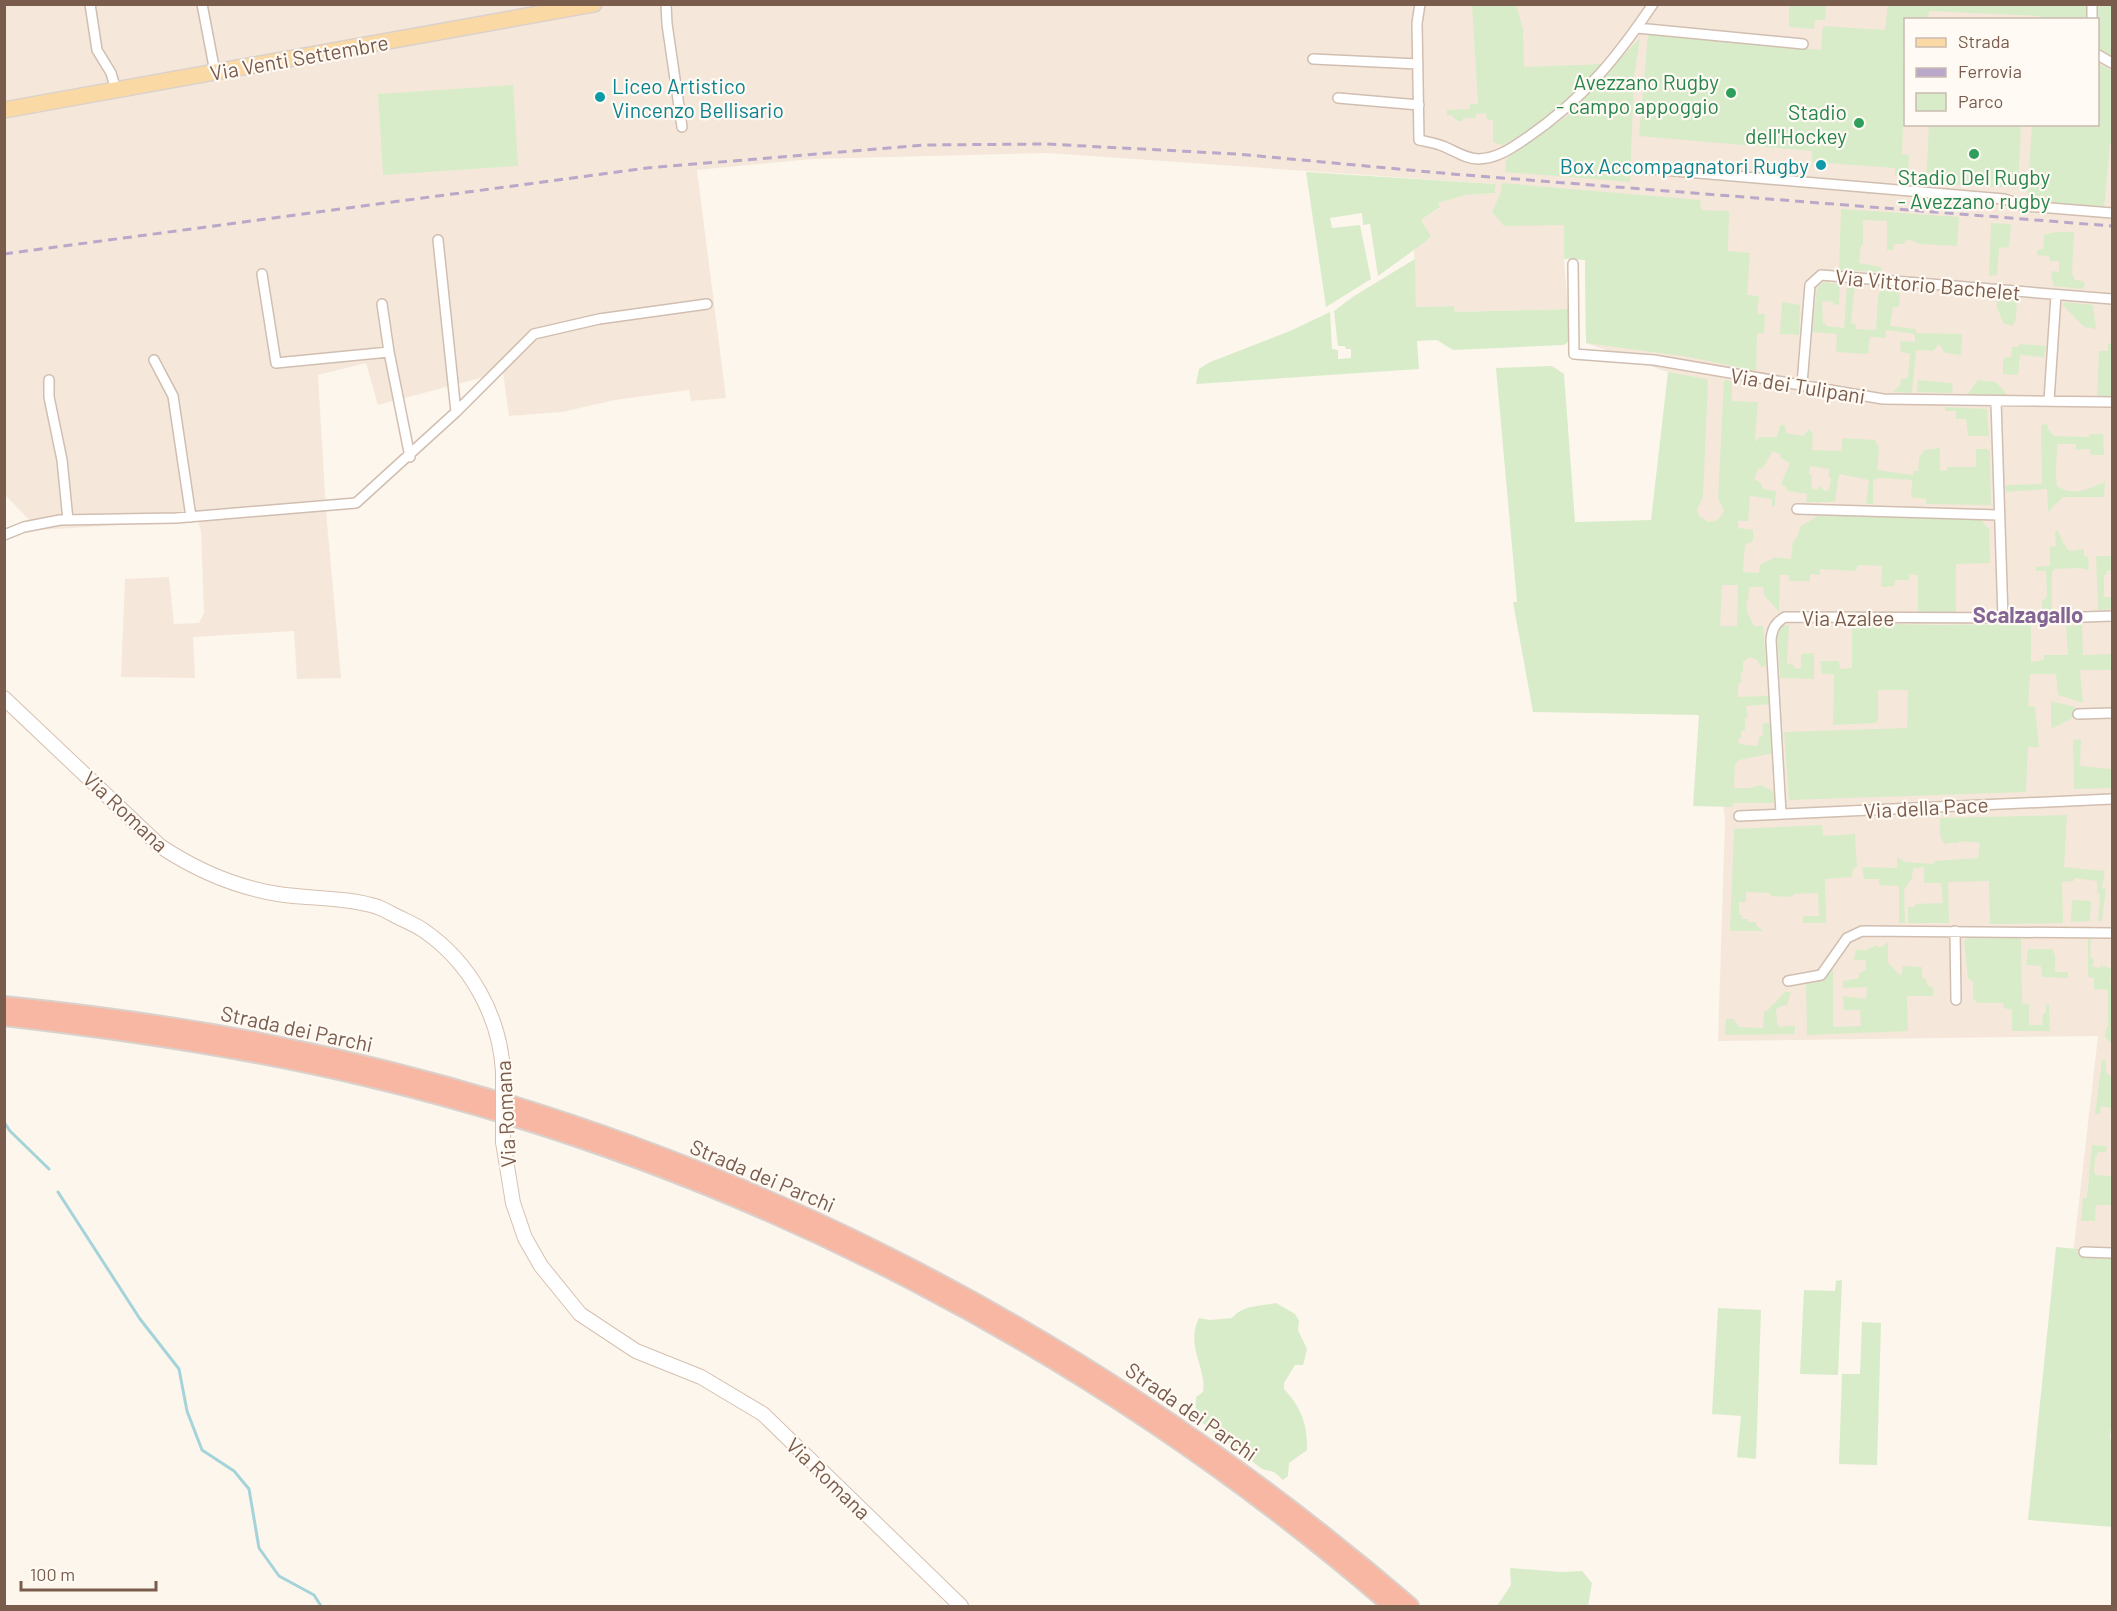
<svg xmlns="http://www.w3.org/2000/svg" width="2117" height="1611" font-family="Barlow,sans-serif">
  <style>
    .residential { fill: #f5e8da; fill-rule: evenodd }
    .green { fill: #d8ecc9; fill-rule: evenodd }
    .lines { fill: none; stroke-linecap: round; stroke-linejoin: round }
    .stream { stroke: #a5d3da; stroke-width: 3 }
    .minor-casing { stroke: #d1beb0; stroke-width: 12 }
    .secondary-casing { stroke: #d6c0b0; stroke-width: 16 }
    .primary-casing { stroke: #dad1cd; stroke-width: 18 }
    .motorway-casing { stroke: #dad1cd; stroke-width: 20 }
    .minor { stroke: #fff; stroke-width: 9 }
    .secondary { stroke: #fff; stroke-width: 14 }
    .primary { stroke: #fbd9a5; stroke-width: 15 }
    .motorway { stroke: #f7b7a3; stroke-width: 16 }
    .rail { stroke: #b9a8c9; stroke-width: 3; stroke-dasharray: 9 6; stroke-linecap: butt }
    .secondary-bridge-casing { stroke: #d6c0b0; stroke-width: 16; stroke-linecap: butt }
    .secondary-bridge { stroke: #fff; stroke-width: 14 }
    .leisure-dot { fill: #2e9e5b; stroke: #fffaf3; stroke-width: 2 }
    .culture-dot { fill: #0f9aa8; stroke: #fffaf3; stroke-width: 2 }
    .labels { text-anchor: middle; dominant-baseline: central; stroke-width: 4.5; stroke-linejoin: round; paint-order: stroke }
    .street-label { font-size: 21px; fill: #7a5c4d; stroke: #fffaf3 }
    .leisure-label { font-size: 21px; fill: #27864d; stroke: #fffaf3; text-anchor: end }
    .culture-label { font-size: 21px; fill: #0d838f; stroke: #fffaf3; text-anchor: start }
    .neighbourhood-label { font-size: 22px; font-weight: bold; fill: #846695; stroke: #fffaf3 }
  </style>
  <rect width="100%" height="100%" fill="#fdf6ec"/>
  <!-- residential -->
  <path class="residential" d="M 4,5 L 2112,5 L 2112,1263 L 2072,1263 L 2098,1036 L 1718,1041 L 1725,820 L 1710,696 L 1685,522 L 1695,382 L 1586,343 L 1585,259 L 1564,259 L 1568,309 L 1455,312 L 1454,306 L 1416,307 L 1414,249 L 1425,242 L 1421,220 L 1439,208 L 1438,203 L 1466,195 L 1495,193 L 1496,184 L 1047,153 L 812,159 L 697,170 L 726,398 L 691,401 L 689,390 L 615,400 L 562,412 L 509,416 L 503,372 L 378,405 L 366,363 L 318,375 L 326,511 L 341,678 L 297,679 L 294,631 L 193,637 L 195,678 L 121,677 L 125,579 L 169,577 L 174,624 L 199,623 L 204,613 L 201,531 L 198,521 L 186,521 L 39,530 L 5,495 ZM 1906,20 L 2098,20 L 2098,124 L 1906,124 Z"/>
  <!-- green -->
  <path class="green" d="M 1472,5 L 1516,5 L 1523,29 L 1524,67 L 1602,64 L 1554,116 L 1540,121 L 1539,126 L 1502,145 L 1493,142 L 1493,120 L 1487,119 L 1486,113 L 1476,114 L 1476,118 L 1463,118 L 1463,121 L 1458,121 L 1451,115 L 1447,115 L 1447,110 L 1470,109 L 1470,104 L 1478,104 Z
    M 1789,5 L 1826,5 L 1825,20 L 1815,20 L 1814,29 L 1789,27 Z
    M 1888,5 L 2088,5 L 2087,19 L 2040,19 L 2039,16 L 1929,11 L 1928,19 L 1906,20 L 1903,60 L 1905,61 L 1902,154 L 1909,155 L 1908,176 L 1895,175 L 1895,168 L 1812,162 L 1812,151 L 1639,136 L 1648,34 L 1821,50 L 1823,26 L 1885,30 Z
    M 2094,5 L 2112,5 L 2112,60 L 2098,50 L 2098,20 L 2095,19 Z
    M 1640,38 L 1634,77 L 1630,182 L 1505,172 L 1506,160 L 1513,153 L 1566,117 Z
    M 2098,63 L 2112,71 L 2112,143 L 2110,143 L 2104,209 L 2027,202 L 2032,125 L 2098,124 Z
    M 513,85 L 518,166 L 383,175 L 378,94 Z
    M 1929,125 L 2021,125 L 2018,188 L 1926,183 Z
    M 1306,172 L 1496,184 L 1495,193 L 1466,195 L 1438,203 L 1440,207 L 1421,220 L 1431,236 L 1425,242 L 1378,276 L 1370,224 L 1363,225 L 1362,213 L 1330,218 L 1332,228 L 1360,225 L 1371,279 L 1326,307 Z
    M 1502,183 L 1700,200 L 1701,210 L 1729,211 L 1728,251 L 1750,253 L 1747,295 L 1759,296 L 1757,314 L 1765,314 L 1764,333 L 1757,334 L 1756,371 L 1689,357 L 1586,343 L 1585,260 L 1564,259 L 1564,225 L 1504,226 L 1492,212 L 1501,192 Z
    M 1841,209 L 1959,217 L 1957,246 L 1920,244 L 1908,239 L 1904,244 L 1894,244 L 1893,250 L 1887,250 L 1887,221 L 1863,220 L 1863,245 L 1861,245 L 1859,263 L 1881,267 L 1881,272 L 1839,270 Z
    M 1991,223 L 2011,224 L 2009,247 L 1999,248 L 1997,275 L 1989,276 Z
    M 2056,232 L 2074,232 L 2072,273 L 2075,280 L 2082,281 L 2085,284 L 2083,289 L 2054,286 L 2051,277 L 2052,271 L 2059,272 L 2059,261 L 2050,261 L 2049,256 L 2037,255 L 2037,250 L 2043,249 L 2044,235 Z
    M 1415,259 L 1416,307 L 1454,306 L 1455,312 L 1568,309 L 1569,341 L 1564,345 L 1453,350 L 1437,340 L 1417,341 L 1419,369 L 1196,384 L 1199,369 L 1208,363 L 1290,331 L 1330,312 L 1332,349 L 1338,350 L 1338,359 L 1351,358 L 1351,349 L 1346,349 L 1345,346 L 1338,346 L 1334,311 L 1354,296 Z
    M 1824,282 L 1840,284 L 1839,305 L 1834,304 L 1833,302 L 1822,301 L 1823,323 L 1826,324 L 1826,326 L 1844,328 L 1847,284 L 1855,285 L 1851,323 L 1856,324 L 1856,329 L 1876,330 L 1878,296 L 1882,286 L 1900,288 L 1899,307 L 1893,307 L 1890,326 L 1916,329 L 1916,333 L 1962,334 L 1961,355 L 1945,353 L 1939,344 L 1933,351 L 1916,350 L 1912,393 L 1893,392 L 1900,385 L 1901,379 L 1908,378 L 1910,354 L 1901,352 L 1900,341 L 1915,342 L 1915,334 L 1886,330 L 1885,338 L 1870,337 L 1868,354 L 1836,352 L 1837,334 L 1812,332 L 1817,288 Z
    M 1997,297 L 2017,299 L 2016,320 L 2012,326 L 2003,323 L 1997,307 Z
    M 1782,302 L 1800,305 L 1799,335 L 1780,334 Z
    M 2065,302 L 2093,305 L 2096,329 L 2084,327 L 2063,305 Z
    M 2108,343 L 2112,344 L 2112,396 L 2097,396 L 2099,351 L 2108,351 Z
    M 2019,344 L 2046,346 L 2044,357 L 2020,355 L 2018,375 L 2003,374 L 2003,358 L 2011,357 L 2012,347 L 2018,347 Z
    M 1552,366 L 1564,374 L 1575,522 L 1651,520 L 1668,372 L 1706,379 L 1708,381 L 1703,497 L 1697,509 L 1699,516 L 1708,522 C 1717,522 1721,518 1724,510 L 1718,499 L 1724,380 L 1732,381 L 1732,401 L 1758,402 L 1755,442 L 1760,437 L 1777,437 L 1780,425 L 1785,425 L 1786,433 L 1803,436 L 1809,429 L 1813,434 L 1812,450 L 1841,451 L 1843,438 L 1875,440 L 1879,448 L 1877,470 L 1913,475 L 1913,471 L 1918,471 L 1919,458 L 1924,450 L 1940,448 L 1940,470 L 1947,471 L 1947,467 L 1976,467 L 1976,449 L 1987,449 L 1990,451 L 1991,505 L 1926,504 L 1926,499 L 1911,497 L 1912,480 L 1877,478 L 1873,482 L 1873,504 L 1866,504 L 1869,480 L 1839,474 L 1835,502 L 1806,502 L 1807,494 L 1788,491 L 1786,487 L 1781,484 L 1790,463 L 1780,458 L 1781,455 L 1773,451 L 1762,469 L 1759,468 L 1754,479 L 1761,483 L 1763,489 L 1776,491 L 1775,505 L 1772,507 L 1772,499 L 1750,496 L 1748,521 L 1738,521 L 1738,528 L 1753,530 L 1753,541 L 1745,545 L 1743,572 L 1759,573 L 1760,565 L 1775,557 L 1791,559 L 1793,541 L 1797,538 L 1800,527 L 1819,515 L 1979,518 L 1989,529 L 1990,563 L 1956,564 L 1956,612 L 1918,612 L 1918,575 L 1909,574 L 1909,580 L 1895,580 L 1894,586 L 1881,587 L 1882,566 L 1858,565 L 1856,571 L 1820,569 L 1820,575 L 1810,574 L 1810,581 L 1789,581 L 1789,575 L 1780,575 L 1779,612 L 1764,595 L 1763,587 L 1749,587 L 1748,601 L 1746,601 L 1747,612 L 1754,626 L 1763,626 L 1766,665 L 1762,668 L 1757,660 L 1750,657 L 1743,662 L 1743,671 L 1740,674 L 1742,681 L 1738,685 L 1738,697 L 1770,696 L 1771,704 L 1746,706 L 1748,718 L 1745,718 L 1745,730 L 1741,731 L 1741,738 L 1738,739 L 1739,744 L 1758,746 L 1759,737 L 1763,736 L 1762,724 L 1773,722 L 1774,753 L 1739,760 L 1735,764 L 1734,788 L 1749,788 L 1761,785 L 1775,792 L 1774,803 L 1733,803 L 1733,807 L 1693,806 L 1699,715 L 1533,712 L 1513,602 L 1517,602 L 1496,368 ZM 1810,466 L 1829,469 L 1829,477 L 1831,479 L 1829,490 L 1824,491 L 1820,486 L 1817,490 L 1813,489 L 1811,485 L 1812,475 L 1809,474 ZM 1722,585 L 1738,585 L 1737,626 L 1720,626 Z
    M 1918,380 L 1953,383 L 1952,393 L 1917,392 Z
    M 1978,380 L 1996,382 L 2007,395 L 1968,394 Z
    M 1945,407 L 1987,409 L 1989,436 L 1968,436 L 1966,419 L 1956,419 L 1956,411 L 1945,411 Z
    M 2047,424 L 2048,429 L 2054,436 L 2089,437 L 2090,434 L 2103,434 L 2104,455 L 2091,455 L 2090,449 L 2076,450 L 2076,444 L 2057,444 C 2057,458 2055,473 2057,486 C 2073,497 2088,489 2105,482 L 2104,497 L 2063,497 L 2048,512 L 2047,489 L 2006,492 L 2005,485 L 2042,484 L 2041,425 Z
    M 2058,530 L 2063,543 L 2069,551 L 2084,549 L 2084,556 L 2088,557 L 2089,570 L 2080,568 L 2054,569 L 2052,573 L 2052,610 L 2042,611 L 2042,602 L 2047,596 L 2046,571 L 2036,571 L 2036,567 L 2050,566 L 2050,547 L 2056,546 L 2055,531 Z
    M 2096,556 L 2112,556 L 2112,570 L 2107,571 L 2107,574 L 2104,575 L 2104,597 L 2112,597 L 2112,609 L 2098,610 Z
    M 1852,623 L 1937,625 L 2031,624 L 2031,662 L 2044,660 L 2044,655 L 2068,655 L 2066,626 L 2082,625 L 2083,655 L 2112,654 L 2112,670 L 2080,670 L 2083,703 L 2058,695 L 2056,674 L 2030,674 L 2028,706 L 2035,707 L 2039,747 L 2028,747 L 2026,792 L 1789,800 L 1784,732 L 1907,728 L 1908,690 L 1878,690 L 1878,719 L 1876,723 L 1833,725 L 1834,674 L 1822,674 L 1820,661 L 1839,661 L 1840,669 L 1852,668 Z
    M 1789,625 L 1787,664 L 1794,665 L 1794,668 L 1801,669 L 1801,654 L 1814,653 L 1814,679 L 1780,678 L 1777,633 L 1782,626 Z
    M 2051,701 L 2075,707 L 2073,718 L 2051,729 Z
    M 2081,739 L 2080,766 L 2112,769 L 2112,755 L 2112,788 L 2074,789 L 2073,740 Z
    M 2067,815 L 2064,867 L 2105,871 L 2102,888 L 2106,889 L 2102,921 L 2098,921 L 2100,894 L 2097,893 L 2097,881 L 2074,878 L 2074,881 L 2062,882 L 2063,923 L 1990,924 L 1989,881 L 1948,882 L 1949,923 L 1908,923 L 1908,907 L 1915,907 L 1915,904 L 1943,903 L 1941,883 L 1924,883 L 1924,867 L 1913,868 L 1912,878 L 1904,890 L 1905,923 L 1899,923 L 1899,886 L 1879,885 L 1879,879 L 1864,879 L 1862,867 L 1897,868 L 1897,858 L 1902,859 L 1903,862 L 1934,864 L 1934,861 L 1978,858 L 1980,843 L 1959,841 L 1959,843 L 1948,843 L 1947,845 C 1938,840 1940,828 1940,818 Z
    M 1822,825 L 1823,836 L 1855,834 L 1857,867 L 1853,868 L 1852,877 L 1825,879 C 1825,893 1826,908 1826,923 L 1803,923 L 1803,916 L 1819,916 L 1818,893 L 1793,894 L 1793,897 L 1771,896 L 1770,893 L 1746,892 L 1746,902 L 1739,902 L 1739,915 L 1742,915 L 1742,919 L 1748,919 L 1748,922 L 1756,922 L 1756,925 L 1763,931 L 1730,931 L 1734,829 Z
    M 2072,900 L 2091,901 L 2090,921 L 2071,922 Z
    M 1969,936 L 2021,936 L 2022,1003 L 2029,1004 L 2029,1025 L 2042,1025 L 2043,1014 L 2046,1013 L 2046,1005 L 2049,1004 L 2050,1031 L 2012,1031 L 2012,1010 L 2004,1008 L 2003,1003 L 1978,1003 L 1973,999 L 1973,982 L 1968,978 L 1964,942 Z
    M 2091,937 L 2090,956 L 2094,960 L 2092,966 L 2100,968 L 2101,965 L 2112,969 L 2110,983 L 2112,984 L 2112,1044 L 2105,1037 L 2106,1029 L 2109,1024 L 2108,1023 L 2108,990 L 2094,989 L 2094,978 L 2088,977 L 2088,939 Z
    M 1888,942 L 1888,963 L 1901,976 L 1903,966 L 1922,967 L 1922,978 L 1926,979 L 1927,985 L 1933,988 L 1933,996 L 1907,996 L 1908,1031 L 1807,1035 L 1806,983 L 1823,977 L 1833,968 L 1833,1027 L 1861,1026 L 1860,1010 L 1844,1010 L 1843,996 L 1866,999 L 1867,987 L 1843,988 L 1843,981 L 1859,978 L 1859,973 L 1866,970 L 1866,960 L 1854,960 L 1856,950 L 1866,950 L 1876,945 L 1880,948 Z
    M 2028,949 L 2052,949 L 2055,955 L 2055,972 L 2068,972 L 2068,978 L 2042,977 L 2041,966 L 2026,965 Z
    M 1785,992 L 1791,992 L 1787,1005 L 1779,1007 L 1776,1010 L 1777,1024 L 1781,1028 L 1784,1026 L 1795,1026 L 1795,1034 L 1725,1035 L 1726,1019 L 1733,1019 L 1739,1027 L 1763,1028 L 1764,1012 L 1768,1010 Z
    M 2102,1060 L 2106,1061 L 2106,1072 L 2112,1078 L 2112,1108 L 2101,1106 L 2100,1114 L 2095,1114 Z
    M 2092,1145 L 2107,1146 L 2106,1152 L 2097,1152 L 2097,1157 L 2095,1157 L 2094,1172 L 2096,1175 L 2112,1176 L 2112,1207 L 2112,1205 L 2096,1205 L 2095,1221 L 2081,1221 L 2083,1198 L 2087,1198 Z
    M 2056,1247 L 2078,1249 L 2078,1255 L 2112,1257 L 2112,1415 L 2110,1438 L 2112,1439 L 2112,1527 L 2028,1520 Z
    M 1842,1280 L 1838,1375 L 1800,1374 L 1804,1290 L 1835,1291 L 1836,1281 Z
    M 1276,1303 L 1295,1314 L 1299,1321 L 1298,1330 L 1307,1349 L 1303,1365 L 1295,1365 L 1284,1383 L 1284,1389 C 1301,1407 1308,1425 1307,1450 L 1289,1463 L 1288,1476 L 1283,1480 L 1274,1472 L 1262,1469 L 1204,1424 L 1195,1420 L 1196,1397 L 1203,1392 C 1207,1368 1185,1346 1199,1318 L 1210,1320 L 1232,1318 C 1242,1305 1260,1306 1276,1303 Z
    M 1718,1308 L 1761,1310 L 1756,1459 L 1737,1457 L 1741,1416 L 1712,1414 Z
    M 1862,1322 L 1881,1323 L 1877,1465 L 1839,1464 L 1842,1374 L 1860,1374 Z
    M 1510,1568 L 1562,1572 L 1582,1571 L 1592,1583 L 1588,1606 L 1497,1606 L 1511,1585 Z"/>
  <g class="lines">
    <!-- stream -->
    <path class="stream" d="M 4,1122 L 10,1131 L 49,1169
      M 58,1192 L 140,1319 L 179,1369 L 187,1411 L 202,1450 L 234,1471 L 249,1489 L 259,1548 L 279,1576 L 314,1595 L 321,1606"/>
    <defs>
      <path id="minor" d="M 90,4 L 97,50 L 111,73 L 116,90
        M 202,4 L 215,72
        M 666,4 L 667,24 L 682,127
        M 1420,4 L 1417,23 L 1419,140 C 1428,142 1437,143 1445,147 C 1457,152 1466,159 1479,159 C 1499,158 1513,147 1528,137 C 1583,99 1616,59 1653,4
        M 2092,20 L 2092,4
        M 1637,28 L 1803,44
        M 2098,55 L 2112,63
        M 1313,59 L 1418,64
        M 1338,98 L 1419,105
        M 1639,168 L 2004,199 L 2025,206 L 2112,213
        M 438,240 L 456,412
        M 1573,264 L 1574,354 L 1654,360 L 1883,399 L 2112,402
        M 262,274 L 276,363 L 389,352
        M 382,304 L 389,352 L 410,457
        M 154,360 L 173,396 L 191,517
        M 49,380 L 49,397 L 62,460 L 68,520
        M 1802,384 L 1810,285 L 1821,275 L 2112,299
        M 1996,401 L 2003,618
        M 2049,401 L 2056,295
        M 1797,509 L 1998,515
        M 4,535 L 24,527 L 60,520 L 176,518 L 356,503 L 456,412 L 534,334 L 599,319 L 707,304
        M 2078,714 L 2112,713
        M 1781,813 L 1771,640 C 1772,629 1775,623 1785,617 L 2056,618 L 2112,616
        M 1739,816 L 2112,799
        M 1955,931 L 1956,1000
        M 1788,981 L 1821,975 L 1847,938 L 1862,931 L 2112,933
        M 2084,1252 L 2112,1253"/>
      <path id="secondary" d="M 4,698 L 160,846 C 196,870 235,887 278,894 C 311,899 346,897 378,907 C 385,910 392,914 398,917 C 406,921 416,925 423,930 C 470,962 500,1016 503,1072
        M 503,1142 L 513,1203 L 525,1238 L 541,1266 L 580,1314 L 636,1351 L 701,1377 L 763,1414 L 961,1606"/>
      <path id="primary" d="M 4,110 L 594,4"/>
      <path id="motorway" d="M 4,1005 C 93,1014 180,1026 267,1043 C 697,1128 1079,1322 1410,1606
        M 4,1017 C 127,1031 249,1049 369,1078 C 746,1168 1099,1353 1392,1606"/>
    </defs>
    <!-- minor casing -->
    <use href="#minor" class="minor-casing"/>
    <!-- secondary casing -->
    <use href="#secondary" class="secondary-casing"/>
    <!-- primary casing -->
    <use href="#primary" class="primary-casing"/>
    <!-- motorway casing -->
    <use href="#motorway" class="motorway-casing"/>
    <!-- minor -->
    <use href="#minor" class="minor"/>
    <!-- secondary -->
    <use href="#secondary" class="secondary"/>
    <!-- primary -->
    <use href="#primary" class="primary"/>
    <!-- motorway -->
    <use href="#motorway" class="motorway"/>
    <!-- rail -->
    <path class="rail" d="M 4,254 L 647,168 L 925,145 L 1046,144 L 1237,154 L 1452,174 L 2112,226"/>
    <defs>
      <path id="secondary-bridge" d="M 503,1142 L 503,1072"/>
    </defs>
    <!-- secondary-bridge casing -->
    <use href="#secondary-bridge" class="secondary-bridge-casing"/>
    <!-- secondary-bridge -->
    <use href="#secondary-bridge" class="secondary-bridge"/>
  </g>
  <!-- markers -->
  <g class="leisure-dot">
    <circle cx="1731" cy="93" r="6"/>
    <circle cx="1859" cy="123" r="6"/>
    <circle cx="1974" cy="154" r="6"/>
  </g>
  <g class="culture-dot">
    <circle cx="600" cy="97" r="6"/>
    <circle cx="1821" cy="165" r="6"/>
  </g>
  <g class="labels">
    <!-- street labels -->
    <g class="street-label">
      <text transform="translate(299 57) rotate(-10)">Via Venti Settembre</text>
      <text transform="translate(1928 284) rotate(5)">Via Vittorio Bachelet</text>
      <text transform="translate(1798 385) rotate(9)">Via dei Tulipani</text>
      <text x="1848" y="617">Via Azalee</text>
      <text transform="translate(1926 807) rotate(-3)">Via della Pace</text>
      <text transform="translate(126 811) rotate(43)">Via Romana</text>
      <text transform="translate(297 1028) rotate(12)">Strada dei Parchi</text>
      <text transform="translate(505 1114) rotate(-93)">Via Romana</text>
      <text transform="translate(763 1175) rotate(23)">Strada dei Parchi</text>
      <text transform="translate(1192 1411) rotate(35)">Strada dei Parchi</text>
      <text transform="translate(829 1478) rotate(44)">Via Romana</text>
    </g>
    <!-- leisure labels -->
    <g class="leisure-label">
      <text x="1719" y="81">Avezzano Rugby<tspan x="1719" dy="24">- campo appoggio</tspan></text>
      <text x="1847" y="111">Stadio<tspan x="1847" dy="24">dell'Hockey</tspan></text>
      <text x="1974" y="176" text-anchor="middle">Stadio Del Rugby<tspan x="1974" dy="24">- Avezzano rugby</tspan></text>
    </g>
    <!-- culture labels -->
    <g class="culture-label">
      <text x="612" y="85">Liceo Artistico<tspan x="612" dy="24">Vincenzo Bellisario</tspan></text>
      <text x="1809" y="165" text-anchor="end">Box Accompagnatori Rugby</text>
    </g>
    <!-- neighbourhood labels -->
    <g class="neighbourhood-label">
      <text x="2028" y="614">Scalzagallo</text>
    </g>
  </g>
  <!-- border -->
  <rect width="2117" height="1611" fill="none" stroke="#7a5c4d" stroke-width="12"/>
  <!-- legend -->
  <rect x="1904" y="18" width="195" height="108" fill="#fffaf3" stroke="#cabbb1" stroke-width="1.5"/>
  <rect x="1916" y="38" width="30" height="9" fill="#fbd9a5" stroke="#cabbb1" stroke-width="1.5"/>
  <text x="1958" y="48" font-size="18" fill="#7a5c4d">Strada</text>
  <rect x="1916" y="68" width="30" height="9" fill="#b9a8c9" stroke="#cabbb1" stroke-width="1.5"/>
  <text x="1958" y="78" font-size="18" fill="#7a5c4d">Ferrovia</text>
  <rect x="1916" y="93" width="30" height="18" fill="#d8ecc9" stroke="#cabbb1" stroke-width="1.5"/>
  <text x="1958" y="108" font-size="18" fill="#7a5c4d">Parco</text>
  <!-- scale -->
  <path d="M21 1581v9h135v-9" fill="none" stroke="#7a5c4d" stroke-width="3"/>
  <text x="30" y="1581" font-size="18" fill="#7a5c4d" stroke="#fffaf3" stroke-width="4.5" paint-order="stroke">100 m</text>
</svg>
